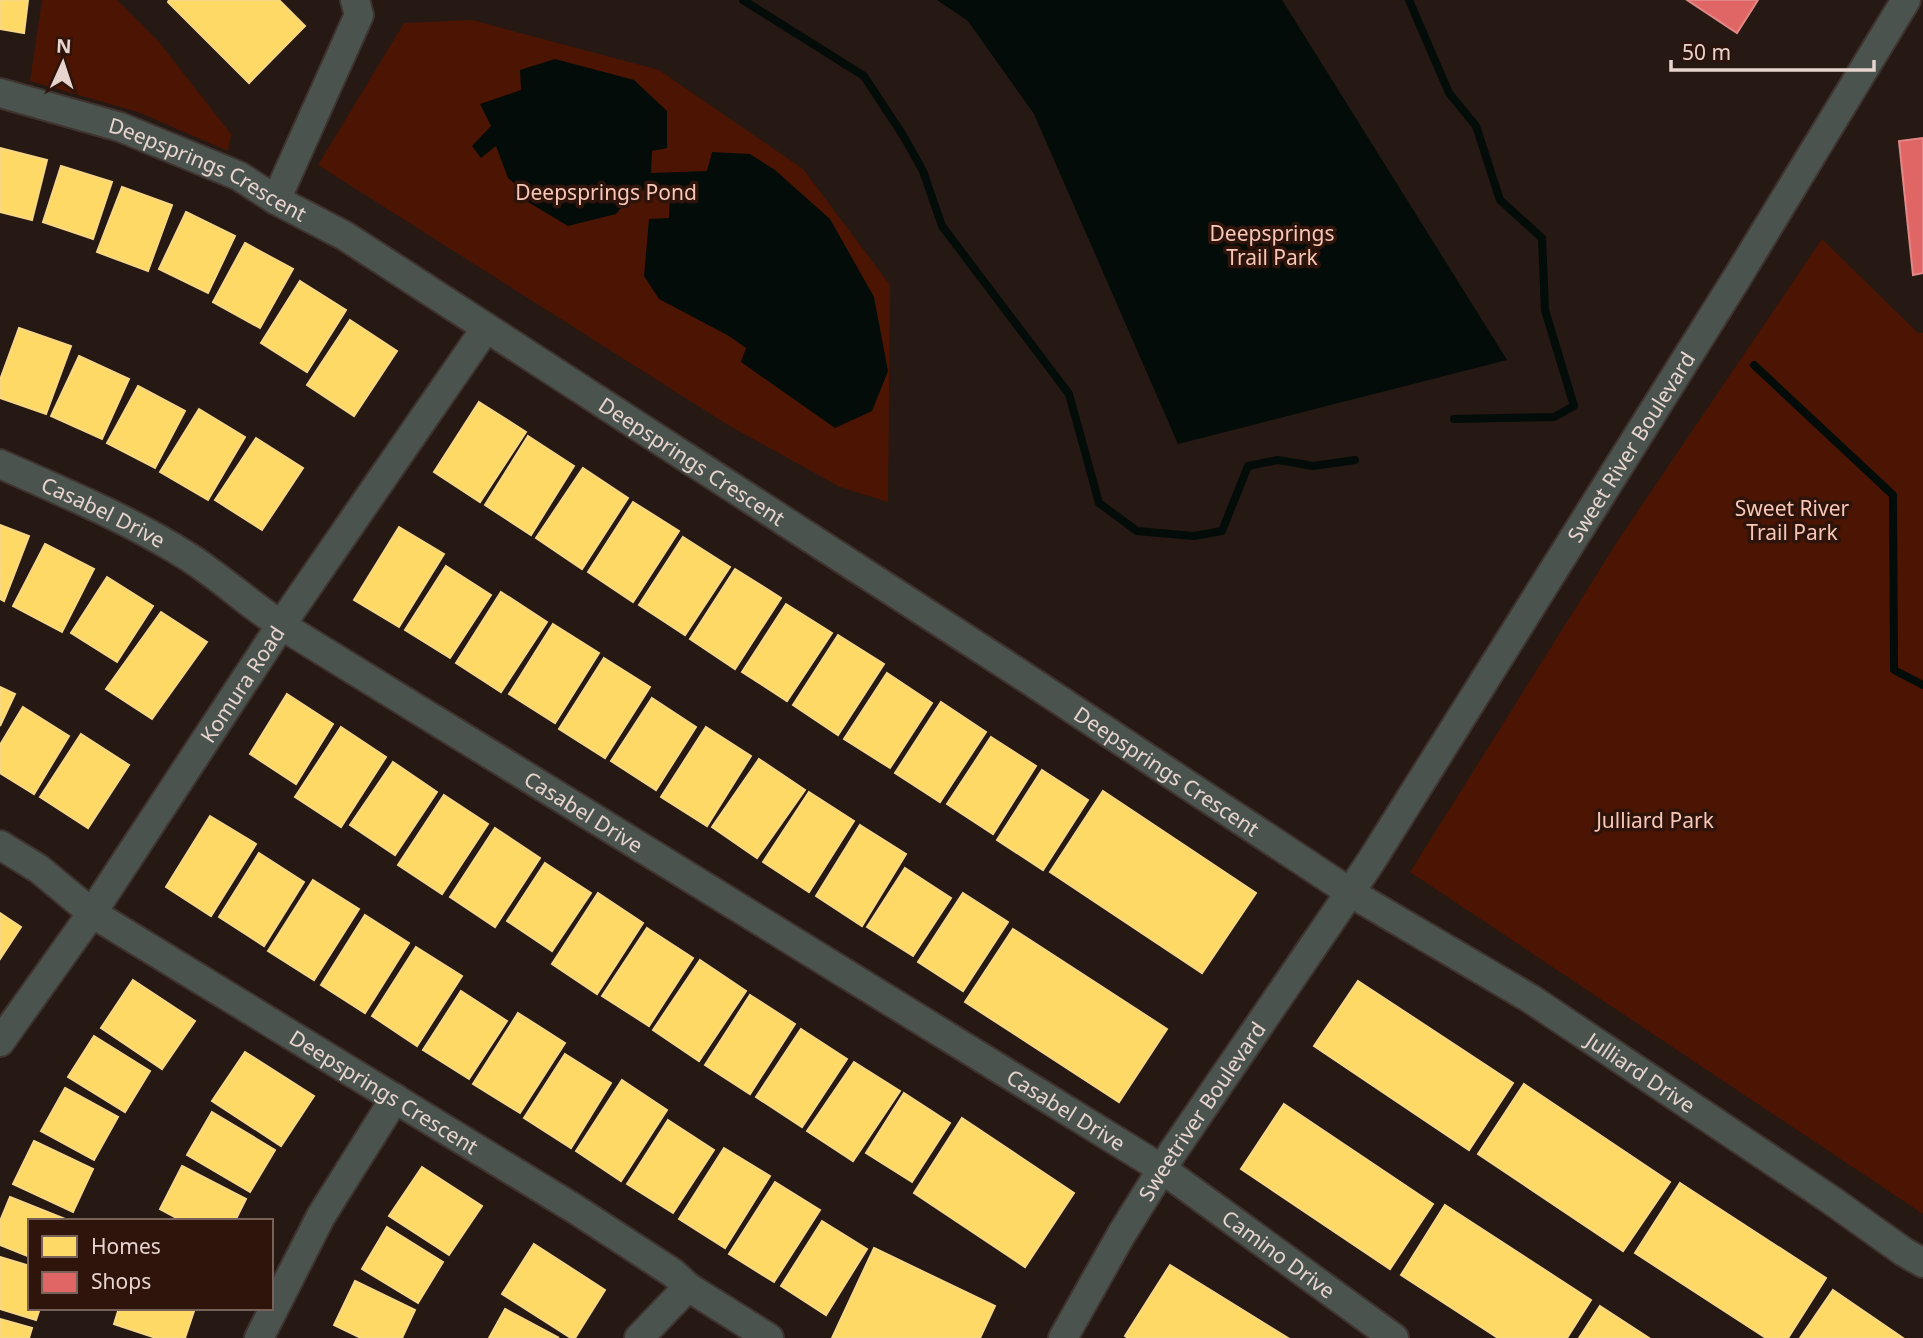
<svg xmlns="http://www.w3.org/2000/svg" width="1923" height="1338" font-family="'Noto Sans',sans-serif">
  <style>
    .green { fill: #4c1503 }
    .water { fill: #030c08 }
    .homes { fill: #ffd966; stroke: #f8d885; stroke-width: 2 }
    .shops { fill: #e06666; stroke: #e28785; stroke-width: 2 }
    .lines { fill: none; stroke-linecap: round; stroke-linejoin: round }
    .stream { stroke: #030c08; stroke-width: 8 }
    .minor-casing { stroke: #3f332f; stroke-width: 32 }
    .minor { stroke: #4b534f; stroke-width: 28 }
    .labels { text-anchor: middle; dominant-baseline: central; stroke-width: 7; stroke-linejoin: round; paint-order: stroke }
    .street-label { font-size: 21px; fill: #e7d4ce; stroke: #2e140b }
    .park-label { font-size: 21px; fill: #f8c7b7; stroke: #2e140b }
  </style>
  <rect width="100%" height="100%" fill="#261813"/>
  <!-- green -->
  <path class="green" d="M 42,0 L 117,0 L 159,42 L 231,134 L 228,151 L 138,112 L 30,81 Z
    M 472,20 L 659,70 L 803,169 L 890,285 L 888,502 L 840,487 L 728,425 L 318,165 L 404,23 Z
    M 1822,239 L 1918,333 L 1923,333 L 1923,1214 L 1410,872 L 1619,539 Z"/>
  <!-- water -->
  <path class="water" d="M 937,0 L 1282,0 L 1507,360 L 1178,444 L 1034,114 L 968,21 Z
    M 555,59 L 634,80 L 667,111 L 667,148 L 652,151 L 651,173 L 707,171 L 712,152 L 750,154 L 775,170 L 830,219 L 874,297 L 888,371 L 872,411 L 835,428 L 741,362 L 746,348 L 729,336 L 659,299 L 644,276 L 649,219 L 669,218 L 670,196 L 637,189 L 616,214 L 568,226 L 528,202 L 520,188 L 508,178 L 496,146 L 481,158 L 472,146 L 491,126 L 480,104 L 521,90 L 520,70 Z"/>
  <!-- homes -->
  <path class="homes" d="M 0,0 L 28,0 L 24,33 L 0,29 Z
    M 169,0 L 279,0 L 305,26 L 249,83 L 168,2 Z
    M 0,148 L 47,160 L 32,220 L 0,212 Z
    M 61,166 L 112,182 L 93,239 L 43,222 Z
    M 122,187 L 172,205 L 148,271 L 97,252 Z
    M 186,212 L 235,236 L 208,293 L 159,269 Z
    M 245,243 L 293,269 L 260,328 L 213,302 Z
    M 300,281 L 346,310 L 307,372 L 261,343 Z
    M 350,320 L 397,351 L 354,416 L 307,385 Z
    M 19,328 L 71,346 L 46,414 L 0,398 L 0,380 Z
    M 79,356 L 129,379 L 102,439 L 51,416 Z
    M 138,386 L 185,411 L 155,468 L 107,443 Z
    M 479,402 L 526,432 L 480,502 L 434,472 Z
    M 199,409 L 245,437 L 208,500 L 160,472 Z
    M 528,436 L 574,466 L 531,535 L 485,505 Z
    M 256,438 L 303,468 L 262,530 L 215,500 Z
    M 583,468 L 628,498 L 582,569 L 536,538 Z
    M 633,502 L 679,531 L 633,602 L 588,572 Z
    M 0,525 L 29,536 L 4,601 L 0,599 Z
    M 399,527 L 444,554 L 399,627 L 354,600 Z
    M 683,537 L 730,567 L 685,635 L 639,605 Z
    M 45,544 L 94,569 L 62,632 L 13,606 Z
    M 446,566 L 491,595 L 450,658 L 405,630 Z
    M 735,569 L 781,598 L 735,669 L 690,639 Z
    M 107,577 L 153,606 L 117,662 L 71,633 Z
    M 501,592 L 547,622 L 501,692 L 456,663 Z
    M 786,604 L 832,633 L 787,701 L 742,672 Z
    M 161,612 L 207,642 L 152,719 L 106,689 Z
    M 553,624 L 599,653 L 555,723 L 509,694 Z
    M 838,635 L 884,664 L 838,735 L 793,705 Z
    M 604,658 L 650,687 L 605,758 L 559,729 Z
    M 887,673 L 932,703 L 890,768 L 844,739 Z
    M 0,687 L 15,694 L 0,726 Z
    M 287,694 L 333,724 L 296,784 L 250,754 Z
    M 652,698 L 696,727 L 656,790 L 611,761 Z
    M 941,702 L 986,732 L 940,802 L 895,773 Z
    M 23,707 L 69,736 L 34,794 L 0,773 L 0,745 Z
    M 341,727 L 386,757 L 341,827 L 295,797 Z
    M 706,727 L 751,756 L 707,826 L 661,797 Z
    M 81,734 L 129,765 L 88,828 L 40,797 Z
    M 991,737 L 1036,766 L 993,834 L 947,804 Z
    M 759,759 L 805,790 L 757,858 L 712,827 Z
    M 393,762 L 437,792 L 395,855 L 350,825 Z
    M 1042,770 L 1088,800 L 1043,870 L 997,840 Z
    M 1103,791 L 1256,893 L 1202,973 L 1050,872 Z
    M 809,792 L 854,821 L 809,892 L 763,862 Z
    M 444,795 L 488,824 L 442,894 L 398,865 Z
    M 210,816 L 256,844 L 211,916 L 166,887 Z
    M 860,825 L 906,854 L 862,926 L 816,896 Z
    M 495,828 L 540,858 L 495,927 L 450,897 Z
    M 259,853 L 304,882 L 264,946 L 219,917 Z
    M 545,863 L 591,893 L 552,951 L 507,921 Z
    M 905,868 L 951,898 L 913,956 L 867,927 Z
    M 313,880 L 359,909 L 314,980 L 268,951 Z
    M 598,893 L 643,923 L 597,994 L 552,964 Z
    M 963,893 L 1008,922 L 963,991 L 918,962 Z
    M 0,913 L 21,927 L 0,959 Z
    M 365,915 L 409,943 L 365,1013 L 321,985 Z
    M 647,928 L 693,958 L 649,1026 L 602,996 Z
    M 1013,929 L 1167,1029 L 1119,1102 L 965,1002 Z
    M 416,947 L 462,976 L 417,1046 L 372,1016 Z
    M 700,960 L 746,991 L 699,1061 L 653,1030 Z
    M 133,980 L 195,1021 L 162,1069 L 101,1028 Z
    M 1358,981 L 1513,1083 L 1469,1150 L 1314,1046 Z
    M 461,991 L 507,1021 L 469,1079 L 423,1050 Z
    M 750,995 L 795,1024 L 750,1094 L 705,1065 Z
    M 518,1013 L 565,1043 L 520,1113 L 473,1084 Z
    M 801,1029 L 847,1059 L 802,1127 L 756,1097 Z
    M 94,1036 L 150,1071 L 125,1112 L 68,1077 Z
    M 245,1052 L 314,1096 L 281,1146 L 212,1101 Z
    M 565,1054 L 611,1083 L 571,1148 L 524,1118 Z
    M 854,1062 L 900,1091 L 853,1161 L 807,1131 Z
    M 622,1080 L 667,1110 L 621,1181 L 576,1151 Z
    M 1524,1084 L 1670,1182 L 1623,1251 L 1478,1154 Z
    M 65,1088 L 118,1117 L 94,1160 L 41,1131 Z
    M 904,1093 L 950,1123 L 912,1182 L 866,1153 Z
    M 1284,1104 L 1433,1204 L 1390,1269 L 1241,1169 Z
    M 212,1112 L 275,1150 L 250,1192 L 187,1155 Z
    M 962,1118 L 1074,1193 L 1025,1267 L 914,1193 Z
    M 668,1120 L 714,1150 L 673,1213 L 627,1184 Z
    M 34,1141 L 93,1169 L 73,1212 L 13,1184 Z
    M 724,1148 L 770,1176 L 725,1248 L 679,1219 Z
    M 182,1166 L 246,1199 L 235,1221 L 182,1221 L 160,1209 Z
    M 422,1167 L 482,1206 L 449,1255 L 389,1216 Z
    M 775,1182 L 820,1210 L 774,1282 L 729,1254 Z
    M 1680,1183 L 1826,1278 L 1788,1338 L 1766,1338 L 1635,1253 Z
    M 10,1197 L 70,1221 L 30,1221 L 30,1257 L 0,1245 L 0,1221 Z
    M 1445,1205 L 1591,1300 L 1567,1338 L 1498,1338 L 1401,1275 Z
    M 822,1221 L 867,1249 L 826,1315 L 781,1286 Z
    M 387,1227 L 443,1262 L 418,1303 L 362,1269 Z
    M 534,1244 L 605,1290 L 575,1338 L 571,1338 L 502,1294 Z
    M 874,1248 L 995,1306 L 980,1338 L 832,1338 Z
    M 0,1257 L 30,1266 L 30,1308 L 40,1308 L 36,1320 L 0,1309 Z
    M 1170,1265 L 1288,1338 L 1128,1338 L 1125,1336 Z
    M 355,1281 L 415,1310 L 402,1338 L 361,1338 L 334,1325 Z
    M 1833,1290 L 1903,1338 L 1800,1338 Z
    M 1600,1306 L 1649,1338 L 1579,1338 Z
    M 119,1308 L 195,1308 L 185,1338 L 156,1338 L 114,1324 Z
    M 505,1309 L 559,1338 L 489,1338 Z
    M 0,1319 L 32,1328 L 29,1338 L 0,1338 Z"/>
  <!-- shops -->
  <path class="shops" d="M 1687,0 L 1758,0 L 1737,33 Z
    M 1923,138 L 1923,273 L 1913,275 L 1899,141 Z"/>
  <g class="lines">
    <!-- stream -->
    <path class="stream" d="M 743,0 L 864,76 L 904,137 L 923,171 L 942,226 L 1069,394 L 1099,503 L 1137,531 L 1194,536 L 1222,531 L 1248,466 L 1278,460 L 1313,466 L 1355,460
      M 1409,0 L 1449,93 L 1476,126 L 1500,200 L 1542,238 L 1545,310 L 1574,406 L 1554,417 L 1454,419
      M 1754,365 L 1893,495 L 1894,670 L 1923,685"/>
    <defs>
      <g id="minor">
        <path id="s1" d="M 0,93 L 120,127 L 239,176 L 276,200 L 345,236 L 1017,672 L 1351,893 L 1531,999 L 1831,1200 L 1904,1252 L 1923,1263"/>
        <path d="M 276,200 L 359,15 L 355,0"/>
        <path id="s2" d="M 0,464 C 63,492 128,519 187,556 C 220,577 249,604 281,625 L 1162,1169 L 1394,1338"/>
        <path id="s3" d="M 0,845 L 39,869 L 92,913 L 575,1209 L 673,1273 L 688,1287 L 769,1338"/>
        <path id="s4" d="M 0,1042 L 92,913 L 281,625 L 486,328"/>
        <path d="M 259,1338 L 321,1216 L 395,1098"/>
        <path d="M 639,1338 L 688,1287"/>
        <path id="s5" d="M 1063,1338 L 1121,1235 L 1172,1153 L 1370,863 L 1735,281 L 1906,0"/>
      </g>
    </defs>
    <!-- minor casing -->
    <use href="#minor" class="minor-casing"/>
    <!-- minor -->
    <use href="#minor" class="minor"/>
  </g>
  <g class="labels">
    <!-- street labels -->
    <g class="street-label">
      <text stroke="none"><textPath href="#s1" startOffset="222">Deepsprings Crescent</textPath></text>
      <text stroke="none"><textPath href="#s5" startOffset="1057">Sweet River Boulevard</textPath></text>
      <text stroke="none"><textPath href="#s1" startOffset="789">Deepsprings Crescent</textPath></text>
      <text stroke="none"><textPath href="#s2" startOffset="114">Casabel Drive</textPath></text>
      <text stroke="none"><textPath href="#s4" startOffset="432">Komura Road</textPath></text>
      <text stroke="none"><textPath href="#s1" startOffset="1356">Deepsprings Crescent</textPath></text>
      <text stroke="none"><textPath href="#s2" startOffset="681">Casabel Drive</textPath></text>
      <text stroke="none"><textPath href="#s1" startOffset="1918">Julliard Drive</textPath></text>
      <text stroke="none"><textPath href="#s3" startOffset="457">Deepsprings Crescent</textPath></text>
      <text stroke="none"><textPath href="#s2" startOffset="1248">Casabel Drive</textPath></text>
      <text stroke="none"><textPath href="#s5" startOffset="266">Sweetriver Boulevard</textPath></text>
      <text stroke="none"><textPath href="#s2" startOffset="1505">Camino Drive</textPath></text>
    </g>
    <!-- park labels -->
    <g class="park-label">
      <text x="606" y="192">Deepsprings Pond</text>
      <text x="1272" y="233">Deepsprings<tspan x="1272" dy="24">Trail Park</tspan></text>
      <text x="1792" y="508">Sweet River<tspan x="1792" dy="24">Trail Park</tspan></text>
      <text x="1655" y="820">Julliard Park</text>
    </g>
  </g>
  <!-- legend -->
  <rect x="28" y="1219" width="245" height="91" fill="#2e140b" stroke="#786159" stroke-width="2"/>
  <rect x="42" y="1236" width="35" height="21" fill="#ffd966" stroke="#786159" stroke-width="2"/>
  <text x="91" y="1254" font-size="21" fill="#e7d4ce">Homes</text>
  <rect x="42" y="1272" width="35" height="21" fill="#e06666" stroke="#786159" stroke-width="2"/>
  <text x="91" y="1289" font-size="21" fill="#e7d4ce">Shops</text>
  <!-- north arrow -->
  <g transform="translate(63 63) rotate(3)" stroke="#2e140b" stroke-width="5" paint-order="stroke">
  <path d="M0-5L12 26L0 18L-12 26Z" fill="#e7d4ce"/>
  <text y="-10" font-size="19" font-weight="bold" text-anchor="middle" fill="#e7d4ce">N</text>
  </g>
  <!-- scale -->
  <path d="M1671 60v10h203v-10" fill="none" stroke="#e7d4ce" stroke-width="3.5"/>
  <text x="1682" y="60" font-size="21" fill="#e7d4ce" stroke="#2e140b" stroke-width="5" paint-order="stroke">50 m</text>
</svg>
